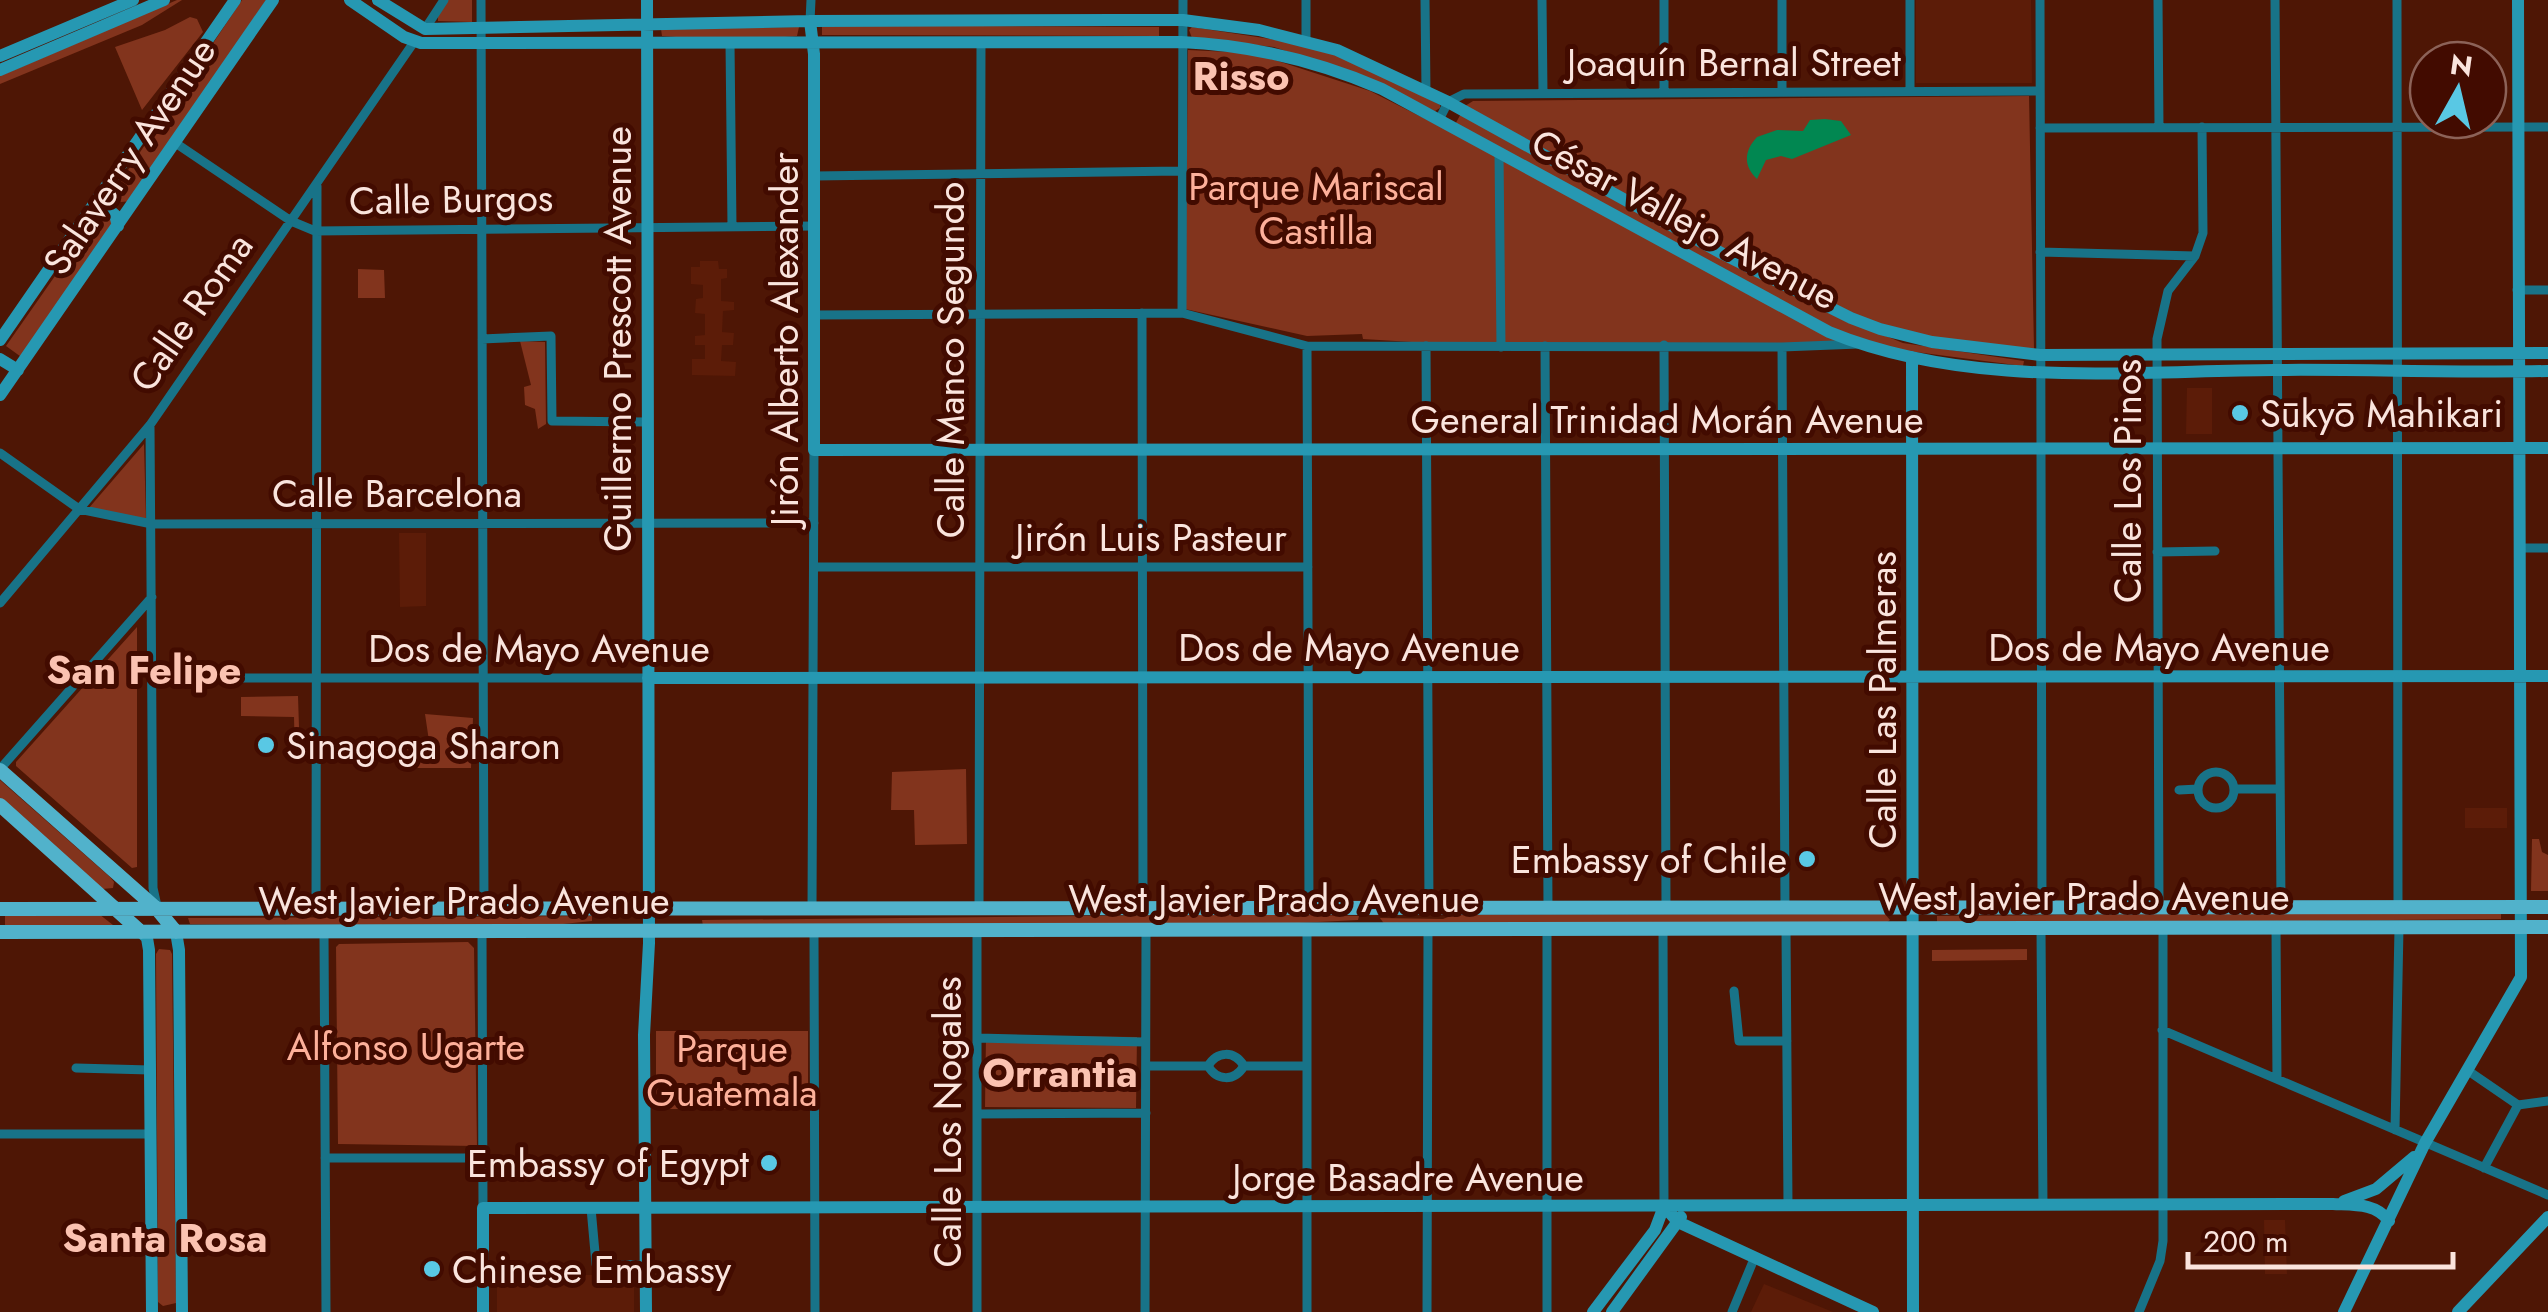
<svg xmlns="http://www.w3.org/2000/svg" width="2548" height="1312" font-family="Jost,sans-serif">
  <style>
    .built { fill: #5c1c08 }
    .green { fill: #82341d }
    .water { fill: #018751 }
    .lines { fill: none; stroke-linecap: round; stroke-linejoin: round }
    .street { stroke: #187388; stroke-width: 9 }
    .secondary { stroke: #2698b2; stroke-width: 12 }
    .primary { stroke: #51b2cb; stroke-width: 14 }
    .poi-dot { fill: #59c8e4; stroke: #420b00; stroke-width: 4 }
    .labels { text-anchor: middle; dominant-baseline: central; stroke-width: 10; stroke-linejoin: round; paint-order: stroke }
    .street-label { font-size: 38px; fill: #fae4dd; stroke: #420b00 }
    .park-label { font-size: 38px; fill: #fdb09a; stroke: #420b00 }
    .poi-label { font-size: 38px; fill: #fae4dd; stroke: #420b00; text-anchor: start }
    .neighbourhood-label { font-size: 40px; font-weight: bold; fill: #fbc2b1; stroke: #420b00 }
  </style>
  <rect width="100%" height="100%" fill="#4e1605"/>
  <!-- built -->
  <path class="built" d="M 1916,0 L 2031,0 L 2032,83 L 1916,83 Z
    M 700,261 L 718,261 L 719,269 L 727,269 L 727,278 L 721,279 L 721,301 L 734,302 L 734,310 L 723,311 L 722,332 L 734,333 L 733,345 L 722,345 L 721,361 L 736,362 L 735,376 L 692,375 L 692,359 L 705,359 L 705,345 L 695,345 L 695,336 L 705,335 L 705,314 L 695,313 L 696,299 L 703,298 L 703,285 L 691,284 L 691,267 L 700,267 Z
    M 2187,388 L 2212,388 L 2212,434 L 2186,434 Z
    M 399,533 L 426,533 L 426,606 L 400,607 Z
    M 2465,808 L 2507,808 L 2507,828 L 2465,828 Z
    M 2264,1220 L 2285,1220 L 2287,1274 L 2265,1274 Z
    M 497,1275 L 634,1275 L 634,1312 L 497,1312 Z
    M 1764,1284 L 1833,1312 L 1751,1312 Z"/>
  <!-- green -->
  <path class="green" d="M 177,0 L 182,0 L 142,25 L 0,84 L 0,76 Z
    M 242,0 L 266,0 L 132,201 L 121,202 L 113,196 L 114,191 Z
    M 448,0 L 472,0 L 472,22 L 438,21 L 438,15 Z
    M 190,17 L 197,19 L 203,32 L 142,110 L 115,47 L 165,30 Z
    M 822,25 L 1159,27 L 1159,36 L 822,35 Z
    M 799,27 L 797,36 L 731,41 L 662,36 L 661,29 Z
    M 1192,27 L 1302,44 L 1360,63 L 1440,105 L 1440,108 L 1435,111 L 1358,75 L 1274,47 L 1192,38 L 1189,30 Z
    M 1188,50 L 1253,53 L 1370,91 L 1451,132 L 1465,106 L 1473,101 L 2029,96 L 2034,349 L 1871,330 L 1903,343 L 2024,361 L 2023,366 L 1885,348 L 1428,343 L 1363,339 L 1362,334 L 1307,336 L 1185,309 Z
    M 103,214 L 111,217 L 114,226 L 24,359 L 6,346 L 97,216 Z
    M 358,269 L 384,270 L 385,298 L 358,298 Z
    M 520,341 L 545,342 L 546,424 L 538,429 L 535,409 L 525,405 L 524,387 L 531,385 Z
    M 144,444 L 146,519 L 88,509 Z
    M 137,627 L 137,867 L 132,868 L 16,766 L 16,762 Z
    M 298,696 L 300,758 L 295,758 L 294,717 L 241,716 L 241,697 Z
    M 425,714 L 473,718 L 471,768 L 417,768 L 403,741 L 429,741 Z
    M 966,769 L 967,844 L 915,845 L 914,810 L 891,810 L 892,772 Z
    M 0,780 L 110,877 L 114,882 L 113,888 L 102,889 L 0,798 Z
    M 2532,839 L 2539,839 L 2542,852 L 2548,855 L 2548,891 L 2531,891 Z
    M 2501,911 L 2501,919 L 1937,924 L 1937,916 Z
    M 5,912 L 99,914 L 113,925 L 5,926 Z
    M 1279,914 L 1359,916 L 1358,920 L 1279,924 L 703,926 L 702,920 Z
    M 1885,914 L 1890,920 L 1885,924 L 1385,925 L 1380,918 L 1443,919 L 1453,915 Z
    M 592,916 L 592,921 L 544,926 L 190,924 L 188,918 Z
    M 468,942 L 474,948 L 477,1146 L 338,1144 L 336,947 L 339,944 Z
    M 159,949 L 170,950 L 172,954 L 176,1303 L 163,1306 L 158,1302 L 156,954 Z
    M 2027,949 L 2027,960 L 1932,961 L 1932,950 Z
    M 656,1031 L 808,1031 L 808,1109 L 656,1109 Z
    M 986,1035 L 1137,1037 L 1136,1108 L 985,1107 Z"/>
  <!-- water -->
  <path class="water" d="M 1825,119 L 1841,121 L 1851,135 L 1792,159 L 1781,156 L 1766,160 L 1757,179 C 1743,166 1744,151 1757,137 L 1777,130 L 1803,131 L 1810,120 Z"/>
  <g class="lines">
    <!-- street -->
    <path class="street" d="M 481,0 L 484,910
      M 1306,0 L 1306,40
      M 1425,0 L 1426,91
      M 1542,0 L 1543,93
      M 1664,0 L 1664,92
      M 1782,0 L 1782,91
      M 2040,0 L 2042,907
      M 2158,0 L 2159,127
      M 2275,0 L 2281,907
      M 2397,0 L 2398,907
      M 810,21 L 811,0
      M 425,29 L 444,0
      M 730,43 L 732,227
      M 1910,91 L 1910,0
      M 1440,118 L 1448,102 L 1464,94 L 2040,91
      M 2040,128 L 2548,127
      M 174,142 L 291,221 L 315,231 L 814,226
      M 1499,153 L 1501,347
      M 814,176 L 1180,171
      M 2040,252 L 2195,256
      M 2517,290 L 2548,290
      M 1142,313 L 1143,910
      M 1182,313 L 1183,0
      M 814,315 L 1182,313 L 1307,346 L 1782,347 L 1859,344
      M 482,339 L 551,336 L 552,421 L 647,422
      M 1664,345 L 1666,908
      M 1307,346 L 1309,909
      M 1426,346 L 1429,909
      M 1545,346 L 1548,909
      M 1782,347 L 1785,908
      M 150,425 L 153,888 L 157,906
      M 0,453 L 79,509 L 152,524 L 814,523
      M 2519,548 L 2548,548
      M 2157,552 L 2215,551
      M 814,567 L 1308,567
      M 0,603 L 150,425 L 414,42
      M 151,678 L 648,678
      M 0,769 L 152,597
      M2198 790a18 18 0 1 1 36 0a18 18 0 1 1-36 0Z
      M 2234,789 L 2279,789
      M 2179,790 L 2198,789
      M 2159,907 L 2157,339 L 2168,291 L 2195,256 L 2203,233 L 2202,127
      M 316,910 L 317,186
      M 812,910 L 814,450
      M 979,910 L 981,43
      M 2276,928 L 2277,1079
      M 2041,929 L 2043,1205
      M 1547,930 L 1547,1312
      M 1663,930 L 1664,1206
      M 1786,930 L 1788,1206
      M 977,931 L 977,1312
      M 1307,931 L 1307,1312
      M 324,932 L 326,1312
      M 482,932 L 483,1208
      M 814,932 L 815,1312
      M 1734,991 L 1739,1041 L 1787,1041
      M 2162,1030 L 2548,1195
      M 978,1038 L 1144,1042
      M 1146,1066 L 1208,1066 C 1217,1081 1234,1082 1244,1066 C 1234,1050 1217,1051 1208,1066
      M 1244,1066 L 1306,1066
      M 76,1068 L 150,1070
      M 2467,1070 L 2518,1105 L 2548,1101
      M 977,1114 L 1146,1113
      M 2395,1130 L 2399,928
      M 0,1134 L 150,1134
      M 325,1158 L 483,1158
      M 2484,1168 L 2518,1105
      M 591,1208 L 596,1264 L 645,1265
      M 1145,1312 L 1146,931
      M 1427,1312 L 1428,930
      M 1732,1312 L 1754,1259
      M 2139,1312 L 2160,1261 L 2163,1241 L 2163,929"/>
    <!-- secondary -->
    <path class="secondary" d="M 350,0 L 404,37 L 421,43 L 1181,42 C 1251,45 1317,61 1382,89 L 1829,332 C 1968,389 2127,371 2274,370 C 2365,369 2457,373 2548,371
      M 378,0 L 425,29 L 810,21 L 1116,20 L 1183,20 L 1259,30 L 1337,50 L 1448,102 L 1723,254 L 1851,318 L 1880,329 L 1932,342 L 2040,355 L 2548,353
      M 810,21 L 814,54 L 814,450 L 2548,448
      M 0,56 L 133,0
      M 0,70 L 164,0
      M 90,211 L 107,208 L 115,215 L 118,226
      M 0,340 L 235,0
      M 1912,357 L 1913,1312
      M 0,359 L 18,370
      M 0,395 L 273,0
      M 648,678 L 2548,676
      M 141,932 L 147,938 L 149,950 L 152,1312
      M 176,932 L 179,950 L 182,1312
      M 2344,1201 L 2376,1189 L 2414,1157
      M 1664,1206 L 1678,1222 L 1873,1312
      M 483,1312 L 483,1208 L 2333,1204 C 2354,1205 2376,1203 2389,1221
      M 646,1312 L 644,1035 L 649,943 L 647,0
      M 1593,1312 L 1655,1230 L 1664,1206
      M 1612,1312 L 1681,1217
      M 2344,1312 L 2425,1143 L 2521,977 L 2518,0
      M 2458,1312 L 2548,1217"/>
    <!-- primary -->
    <path class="primary" d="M 0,770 L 157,909 L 176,932
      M 0,805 L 141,932
      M 0,909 L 2548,907
      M 0,932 L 2548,927"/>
  </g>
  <!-- markers -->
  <g class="poi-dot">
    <circle cx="2240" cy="413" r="10"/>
    <circle cx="266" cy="745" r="10"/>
    <circle cx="1807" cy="859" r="10"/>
    <circle cx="769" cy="1163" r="10"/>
    <circle cx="432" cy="1269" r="10"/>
  </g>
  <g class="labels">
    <!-- street labels -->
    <g class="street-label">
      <text x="1734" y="62">Joaquín Bernal Street</text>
      <text transform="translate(129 156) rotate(-56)">Salaverry Avenue</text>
      <text transform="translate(451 199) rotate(-1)">Calle Burgos</text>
      <text transform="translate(1685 219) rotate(28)">César Vallejo Avenue</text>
      <text transform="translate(191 312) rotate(-55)">Calle Roma</text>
      <text transform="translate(617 339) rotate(-90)">Guillermo Prescott Avenue</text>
      <text transform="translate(784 339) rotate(-90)">Jirón Alberto Alexander</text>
      <text transform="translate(950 360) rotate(-90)">Calle Manco Segundo</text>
      <text x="1667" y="419">General Trinidad Morán Avenue</text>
      <text transform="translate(2127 481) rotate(-90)">Calle Los Pinos</text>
      <text x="397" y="493">Calle Barcelona</text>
      <text x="1151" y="537">Jirón Luis Pasteur</text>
      <text x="1349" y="647">Dos de Mayo Avenue</text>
      <text x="2159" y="647">Dos de Mayo Avenue</text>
      <text x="539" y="648">Dos de Mayo Avenue</text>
      <text transform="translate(1882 700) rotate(-90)">Calle Las Palmeras</text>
      <text x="2084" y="896">West Javier Prado Avenue</text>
      <text x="1274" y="898">West Javier Prado Avenue</text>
      <text x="464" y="900">West Javier Prado Avenue</text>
      <text transform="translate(947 1122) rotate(-90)">Calle Los Nogales</text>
      <text x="1408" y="1177">Jorge Basadre Avenue</text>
    </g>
    <!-- park labels -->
    <g class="park-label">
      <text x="1316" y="186">Parque Mariscal<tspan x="1316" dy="44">Castilla</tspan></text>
      <text x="406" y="1046">Alfonso Ugarte</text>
      <text x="732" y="1048">Parque<tspan x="732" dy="44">Guatemala</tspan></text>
    </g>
    <!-- poi labels -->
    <g class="poi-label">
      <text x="2260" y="413">Sūkyō Mahikari</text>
      <text x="286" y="745">Sinagoga Sharon</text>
      <text x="1787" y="859" text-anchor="end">Embassy of Chile</text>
      <text x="749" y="1163" text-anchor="end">Embassy of Egypt</text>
      <text x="452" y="1269">Chinese Embassy</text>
    </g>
    <!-- neighbourhood labels -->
    <g class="neighbourhood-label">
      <text x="1241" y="76">Risso</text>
      <text x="144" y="670">San Felipe</text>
      <text x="1060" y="1073">Orrantia</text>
      <text x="165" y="1238">Santa Rosa</text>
    </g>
  </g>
  <!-- north arrow -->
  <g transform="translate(2458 90) rotate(8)"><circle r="48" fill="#420b00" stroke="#8c6258" stroke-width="2.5"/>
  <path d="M0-8L18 38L0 25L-18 38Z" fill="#59c8e4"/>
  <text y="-15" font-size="28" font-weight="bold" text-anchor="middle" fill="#fae4dd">N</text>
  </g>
  <!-- scale -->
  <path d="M2188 1252v15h265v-15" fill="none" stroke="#fae4dd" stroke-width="5"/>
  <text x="2203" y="1252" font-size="30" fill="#fae4dd" stroke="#420b00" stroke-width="8" paint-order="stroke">200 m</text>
</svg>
